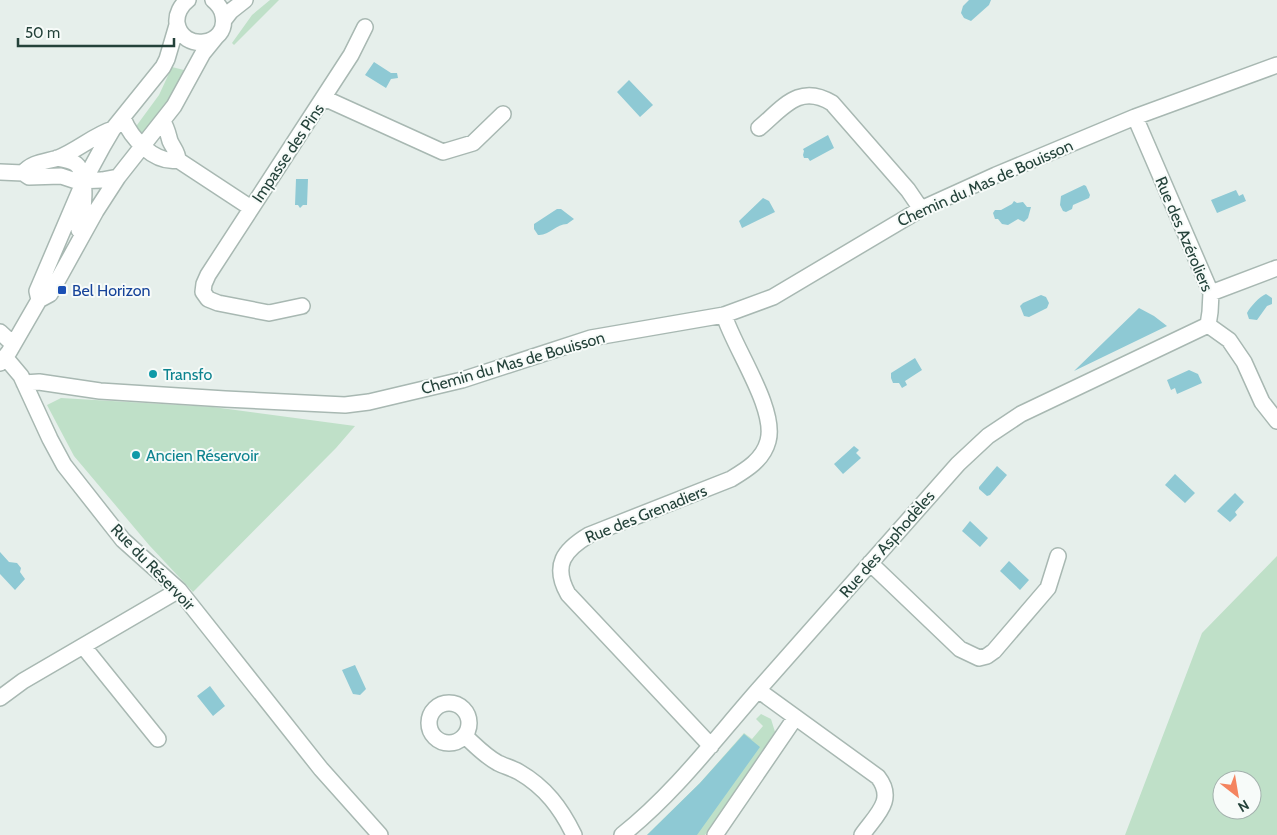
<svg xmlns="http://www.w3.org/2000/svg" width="1277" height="835" font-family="Cabin,sans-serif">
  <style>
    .green { fill: #bfe0c8; fill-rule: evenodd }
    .water { fill: #8ec9d4 }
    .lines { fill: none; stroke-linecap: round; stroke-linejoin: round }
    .minor-casing { stroke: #a8b8b2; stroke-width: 18 }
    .minor { stroke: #fff; stroke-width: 15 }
    .transit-dot { fill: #1a4fb4; stroke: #f7fbf9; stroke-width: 2 }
    .culture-dot { fill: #0f9aa8; stroke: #f7fbf9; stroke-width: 2 }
    .labels { text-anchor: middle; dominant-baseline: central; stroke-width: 4; stroke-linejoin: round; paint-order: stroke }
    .street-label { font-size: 16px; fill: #24423a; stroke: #f7fbf9 }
    .transit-label { font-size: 16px; fill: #164399; stroke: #f7fbf9; text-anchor: start }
    .culture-label { font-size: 16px; fill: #0d838f; stroke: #f7fbf9; text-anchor: start }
  </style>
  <rect width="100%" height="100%" fill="#e6efeb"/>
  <!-- green -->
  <path class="green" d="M 270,0 L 279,0 L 234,45 L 232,43 L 252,15 Z
    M 172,67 L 188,71 L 181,84 L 143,136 L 136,129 L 137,125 L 159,95 Z
    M 61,398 L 213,407 L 355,426 L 336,448 L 193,592 L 149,545 L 74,456 L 47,405 Z
    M 1277,556 L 1277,835 L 1125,835 L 1202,633 ZM 1222,780 L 1252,780 L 1252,810 L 1222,810 Z
    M 761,714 L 771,719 L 775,732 L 705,835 L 647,835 L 700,783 L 744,733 L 752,739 L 763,726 L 756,719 Z"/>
  <!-- water -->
  <path class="water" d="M 969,0 L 991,0 L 989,5 L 971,21 L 964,18 L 961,13 L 963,6 Z
    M 374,62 L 391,73 L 397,73 L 398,78 L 391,79 L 386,88 L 365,75 Z
    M 629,80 L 653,105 L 640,117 L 617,92 Z
    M 828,135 L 834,148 L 810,161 L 808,158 L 804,158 L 803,155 L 804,151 L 803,149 Z
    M 296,179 L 308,179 L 307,205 L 303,205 L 300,208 L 298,205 L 295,205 Z
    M 1084,185 L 1086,186 L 1090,195 L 1089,198 L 1073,205 L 1072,209 L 1066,212 L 1063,211 L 1060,205 L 1061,196 Z
    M 1236,190 L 1239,196 L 1243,194 L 1246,201 L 1217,213 L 1211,200 Z
    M 763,198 L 769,201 L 775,212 L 742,228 L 739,221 Z
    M 1014,201 L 1017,203 L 1023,202 L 1027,207 L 1031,207 L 1028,218 L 1024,222 L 1018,219 L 1008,225 L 1002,224 L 998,219 L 995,219 L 993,213 L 995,210 L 1001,210 L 1012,204 Z
    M 557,209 L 561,209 L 574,219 L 567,224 C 556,224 549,236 538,235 L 534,229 L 534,224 Z
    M 1266,294 L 1272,298 L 1272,304 L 1267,306 L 1257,320 L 1249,319 L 1247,313 C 1250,307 1260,296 1266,294 Z
    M 1041,295 L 1046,297 L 1049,303 L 1047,308 L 1029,317 L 1024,316 L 1020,306 L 1023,303 Z
    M 1139,308 L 1154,316 L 1167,326 L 1074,371 Z
    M 915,358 L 922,370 L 905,381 L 907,385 L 902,388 L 899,383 L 893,383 L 891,378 L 891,373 Z
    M 1189,370 L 1198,374 L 1202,383 L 1177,394 L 1175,388 L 1171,390 L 1167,380 Z
    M 854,446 L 859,450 L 856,453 L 861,458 L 843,474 L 834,464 Z
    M 997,466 L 1007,475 L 990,495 L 987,496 L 979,489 L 979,487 Z
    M 1175,474 L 1195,493 L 1185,503 L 1165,485 Z
    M 1235,493 L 1244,502 L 1235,512 L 1237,515 L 1230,522 L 1217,511 Z
    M 970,521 L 988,538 L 980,547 L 962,531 Z
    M 0,552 L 9,562 L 17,563 L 21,568 L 20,572 L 25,579 L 15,590 L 0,574 Z
    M 1009,561 L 1029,580 L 1020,590 L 1000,571 Z
    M 355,665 L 366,689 L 360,695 L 353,694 L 342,670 Z
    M 210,686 L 225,706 L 213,716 L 197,696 Z
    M 744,734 L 760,747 L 697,835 L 647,835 L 700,783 Z"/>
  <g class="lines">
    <defs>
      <path id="minor" d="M 188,0 C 181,5 176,14 177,23 C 182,53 229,46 223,16 C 222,9 218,4 213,0
        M 224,20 L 231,11 L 245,0
        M 324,98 L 443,152 L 473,143 L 503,114
        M 1135,117 L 1211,293 L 1210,312 L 1208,325 L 1229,340 L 1244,362 L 1262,402 L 1277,421
        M 123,118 C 131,138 154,164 178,160 L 251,208
        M 163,122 C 167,128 168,134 170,141 C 173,148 178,152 178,160
        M 759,128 C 783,108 799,83 832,103 L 908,190 L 921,209
        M 57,158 C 63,159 71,160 76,164 C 89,175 83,216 79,230
        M 0,172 L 23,173 L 29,177 L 61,176 L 76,181 L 102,180 L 118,177
        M 23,173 C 32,162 45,162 58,158 C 78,150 94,135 113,129
        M 1211,293 L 1277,268
        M 39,300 L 37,291 L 84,181 L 103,146 L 113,129 L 163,67 L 167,59 L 177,25
        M 302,306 L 269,313 L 218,303 L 208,299 L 203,292 L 204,284 L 208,275 L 351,55 L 365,27
        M 0,332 L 13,344
        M 5,357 L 21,376 L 50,439 L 64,465 L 123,540 L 179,590 L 321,769 L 380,835
        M 0,363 L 9,352 L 39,300 L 50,294 L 96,211 L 118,177 L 174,106 L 203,53 L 216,37
        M 24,383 L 39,382 L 100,391 L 225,399 L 345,405 L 369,402 L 462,380 L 591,338 L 724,315 L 773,297 L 921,209 L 996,175 L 1135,117 L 1277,65
        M 870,563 L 960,649 L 979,658 L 987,656 L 994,651 L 1048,588 L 1058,556
        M 83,646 L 158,739
        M 758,690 L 878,777 C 896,800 876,815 862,835
        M 0,698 L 23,681 L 179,590
        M429 723a20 20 0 1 1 40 0a20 20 0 1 1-40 0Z
        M 465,736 C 475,745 485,756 498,763 C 504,766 512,768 519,772 C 545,787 561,808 574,835
        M 711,746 L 568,594 C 552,565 564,550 589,535 L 731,479 C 746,470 763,460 768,441 C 777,409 734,348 724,315
        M 622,835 C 675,793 715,739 759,689 C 826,614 892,539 958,464 L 988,436 L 1021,414 L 1208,325
        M 715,835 L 795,718"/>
    </defs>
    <!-- minor casing -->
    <use href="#minor" class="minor-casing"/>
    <!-- minor -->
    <use href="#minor" class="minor"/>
  </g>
  <!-- markers -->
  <rect class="transit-dot" x="57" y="285" width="10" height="10" rx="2.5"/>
  <g class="culture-dot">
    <circle cx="153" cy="374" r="5"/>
    <circle cx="136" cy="455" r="5"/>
  </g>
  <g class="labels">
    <!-- street labels -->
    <g class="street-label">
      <text transform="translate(288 153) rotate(-56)">Impasse des Pins</text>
      <text transform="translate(985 183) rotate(-24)">Chemin du Mas de Bouisson</text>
      <text transform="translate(1184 234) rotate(67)">Rue des Azéroliers</text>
      <text transform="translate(513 363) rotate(-16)">Chemin du Mas de Bouisson</text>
      <text transform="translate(646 514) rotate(-22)">Rue des Grenadiers</text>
      <text transform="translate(887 544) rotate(-49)">Rue des Asphodèles</text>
      <text transform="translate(153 567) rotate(46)">Rue du Réservoir</text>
    </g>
    <!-- transit labels -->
    <g class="transit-label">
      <text x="72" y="290">Bel Horizon</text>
    </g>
    <!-- culture labels -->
    <g class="culture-label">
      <text x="163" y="374">Transfo</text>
      <text x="146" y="455">Ancien Réservoir</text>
    </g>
  </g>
  <!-- north arrow -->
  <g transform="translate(1237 795) rotate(149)"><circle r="24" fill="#f7fbf9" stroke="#a3b1ad"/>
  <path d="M0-4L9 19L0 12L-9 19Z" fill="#f4845f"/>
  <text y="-8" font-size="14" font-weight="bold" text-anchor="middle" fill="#24423a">N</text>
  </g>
  <!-- scale -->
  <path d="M18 38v8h156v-8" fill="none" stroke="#24423a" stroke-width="2.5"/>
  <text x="25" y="38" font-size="15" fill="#24423a" stroke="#f7fbf9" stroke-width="4" paint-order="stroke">50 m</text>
</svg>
